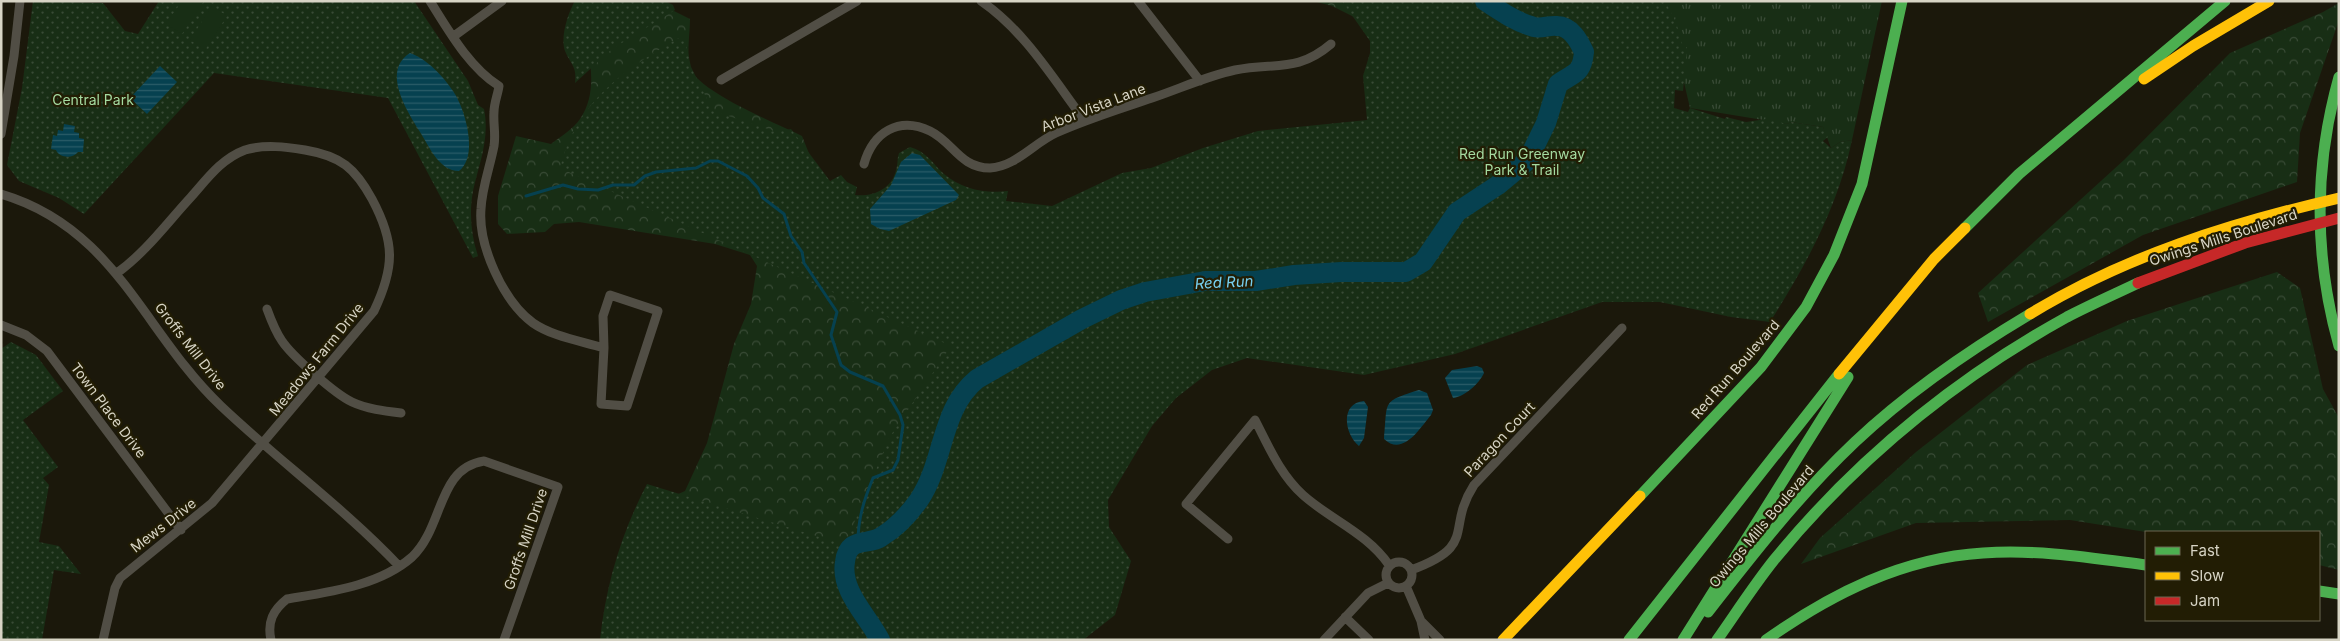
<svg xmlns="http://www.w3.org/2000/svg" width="2340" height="641" font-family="Inter,sans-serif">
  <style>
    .grass { fill: url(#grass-tufts) }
    .forest { fill: url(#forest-crowns) }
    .park { fill: url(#park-dots) }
    .garden { fill: #182e15 }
    .water { fill: url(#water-rules) }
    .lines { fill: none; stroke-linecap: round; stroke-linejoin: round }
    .stream { stroke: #064150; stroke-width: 3 }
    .river { stroke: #064150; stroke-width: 20 }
    .street { stroke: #514e45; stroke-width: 9 }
    .fast { stroke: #4caf50; stroke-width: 11 }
    .slow { stroke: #ffc107; stroke-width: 11 }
    .jam { stroke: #c62828; stroke-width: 11 }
    .labels { text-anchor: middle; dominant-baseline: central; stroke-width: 4.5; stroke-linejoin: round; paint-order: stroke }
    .park-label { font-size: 14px; fill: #a4daa0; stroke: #221d04 }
    .street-label { font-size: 14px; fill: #d7d4c5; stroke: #221d04 }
    .water-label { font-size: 15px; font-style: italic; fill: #77cfef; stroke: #221d04 }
  </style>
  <defs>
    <pattern id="grass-tufts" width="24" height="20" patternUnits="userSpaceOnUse" patternTransform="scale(1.25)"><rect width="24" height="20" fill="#182e15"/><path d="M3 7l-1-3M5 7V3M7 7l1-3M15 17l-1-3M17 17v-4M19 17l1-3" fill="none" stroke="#394b36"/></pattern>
    <pattern id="forest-crowns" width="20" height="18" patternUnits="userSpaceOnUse" patternTransform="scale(1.25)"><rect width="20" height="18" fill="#182e15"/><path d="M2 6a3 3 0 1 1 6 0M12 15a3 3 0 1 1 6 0" fill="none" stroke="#394b36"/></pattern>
    <pattern id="park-dots" width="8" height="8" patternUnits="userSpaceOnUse" patternTransform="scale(1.25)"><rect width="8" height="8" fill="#182e15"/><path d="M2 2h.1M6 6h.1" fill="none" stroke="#394b36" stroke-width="1.8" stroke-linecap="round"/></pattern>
    <pattern id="water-rules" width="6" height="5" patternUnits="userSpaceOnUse" patternTransform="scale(1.25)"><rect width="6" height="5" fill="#064150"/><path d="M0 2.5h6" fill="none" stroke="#2a5c68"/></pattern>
  </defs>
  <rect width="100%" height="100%" fill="#1b180b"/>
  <!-- grass -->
  <path class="grass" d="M 1665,1 L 1882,1 L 1852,140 L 1840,142 L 1831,148 L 1823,127 L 1791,122 L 1787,124 L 1690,108 Z"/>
  <!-- forest -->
  <path class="forest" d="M 650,1 L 658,3 L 690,19 C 690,34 686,56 691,69 C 699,92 778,124 802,136 L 828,201 L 873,254 L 1367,125 L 1378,29 L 1332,6 L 1313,1 L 1471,1 L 1516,27 L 842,568 L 653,505 L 685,491 L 707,443 L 734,344 L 751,304 L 757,266 L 750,255 L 715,244 L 579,222 L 554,224 L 545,232 L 507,234 L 498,224 L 498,196 L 516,136 L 551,144 C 560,137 573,129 580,119 C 600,89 588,55 584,22 Z
    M 2339,3 L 2339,20 L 2300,133 L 2297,182 L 2143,235 L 1988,322 L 1978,293 L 2124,160 L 2230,53 L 2323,12 Z
    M 2277,272 L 2300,288 L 2323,389 L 2339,418 L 2339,570 L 2319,565 L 2319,532 L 2146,532 L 2070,520 L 1916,523 L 1801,564 L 1820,538 L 1916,452 L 2027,365 L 2127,321 Z"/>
  <!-- park -->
  <path class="park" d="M 33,1 L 103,3 L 125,31 L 138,34 L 159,1 L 414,1 L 468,81 L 478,105 L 484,109 C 490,139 479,163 473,191 C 469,213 471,235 478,256 L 473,258 L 388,98 L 214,73 L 84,214 L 59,198 L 19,181 L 7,165 L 22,88 Z
    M 575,1 L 665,1 L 673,5 L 675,10 L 612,49 L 575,83 C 577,66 571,65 565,51 C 560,37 568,13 575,1 Z
    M 1342,1 L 1665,1 L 1676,22 L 1683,47 L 1687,47 L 1687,52 L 1683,91 L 1675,90 L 1674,108 L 1688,112 L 1690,108 L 1725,119 L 1726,117 L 1746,122 L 1766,119 L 1787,124 L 1791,122 L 1823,127 L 1828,137 L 1823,141 L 1831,148 L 1840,142 L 1852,140 C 1838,207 1806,265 1770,322 L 1731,317 L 1660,302 L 1602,302 L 1455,354 L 1364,375 L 1247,358 L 1212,370 L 1176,398 L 1152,426 L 1108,500 L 1109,527 L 1131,561 L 1115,615 L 1083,640 L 600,640 C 606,584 621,534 647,484 L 849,546 L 848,538 L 889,438 L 951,346 L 560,168 C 577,100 626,68 684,35 L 691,67 L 713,111 L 777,132 L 791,129 L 830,181 L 841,175 L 847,182 L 857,187 L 855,195 C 873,197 892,189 896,170 C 898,164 897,159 899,153 L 910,147 C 926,151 933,164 944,174 C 962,189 985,194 1008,191 L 1006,201 L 1052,206 L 1122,173 L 1151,168 L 1203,148 L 1258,131 L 1367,120 L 1363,76 L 1370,53 L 1370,41 Z
    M 11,342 L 36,355 L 63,391 L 23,420 L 58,467 L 43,478 L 49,485 L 39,542 L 59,546 L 81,574 L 54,570 L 42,640 L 1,640 L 1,349 Z"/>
  <!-- garden -->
  <path class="garden" d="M 182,1 L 204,1 L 182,34 L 166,24 Z
    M 212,6 L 227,16 L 205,50 L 190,40 Z"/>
  <!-- water -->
  <path class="water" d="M 410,53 C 427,59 443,76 453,91 C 465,108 479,156 459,171 C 439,171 429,146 420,132 C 407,111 381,71 410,53 Z
    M 160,66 L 177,82 L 147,114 L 130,98 Z
    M 64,124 L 75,126 L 74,132 L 79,133 L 79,138 L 84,139 L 83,152 L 78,152 C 73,159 59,158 56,150 L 51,149 L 53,135 L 57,136 L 58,130 L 63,131 Z
    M 912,153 L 920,155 L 959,195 L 956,200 L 889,231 L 880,229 L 871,224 L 870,209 L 891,185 L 901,162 Z
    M 1477,366 L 1482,368 L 1484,373 C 1479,384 1464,397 1453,398 L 1445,378 L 1452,370 Z
    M 1419,390 L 1427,393 L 1433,410 L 1431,415 C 1420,428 1403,457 1384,439 C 1388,400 1381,402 1419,390 Z
    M 1364,401 L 1368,407 L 1364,438 L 1359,446 C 1344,434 1340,403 1364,401 Z"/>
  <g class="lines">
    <!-- stream -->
    <path class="stream" d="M 526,196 L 563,185 L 578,189 L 598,190 L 613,185 L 634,185 L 645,176 L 656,172 L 696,168 L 710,161 L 718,161 L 747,176 L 758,188 L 763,198 L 784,214 L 791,236 L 802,252 L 804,263 L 837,312 L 831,335 L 841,365 L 850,372 L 883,386 L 900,415 L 903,425 L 898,460 L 893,470 L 873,478 C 864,500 858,518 858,542"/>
    <!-- river -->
    <path class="river" d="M 880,640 C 868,616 840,591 845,562 C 848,536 867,546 881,537 C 896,528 909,514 919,500 C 945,461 940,409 977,379 L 1082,319 L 1121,300 L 1145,292 L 1205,281 L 1256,281 L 1294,275 L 1341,272 L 1406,272 L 1423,262 L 1457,212 L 1498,185 L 1528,160 L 1546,123 L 1558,84 C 1573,73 1582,75 1584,52 C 1579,41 1571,26 1557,26 C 1549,25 1542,29 1534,27 C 1516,22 1500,11 1485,1"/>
    <!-- street -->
    <path class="street" d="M 430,1 C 449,31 469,67 499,86 C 498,94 494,103 494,112 C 493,123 496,134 494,146 C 490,167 482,187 481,209 C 478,245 503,301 533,323 C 553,337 582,341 604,348 L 603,316 L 610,295 L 658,311 L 627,406 L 601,404 L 604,348
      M 981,1 C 1025,31 1054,80 1085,121
      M 1138,1 L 1200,81
      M 454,36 L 502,1
      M 721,80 L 857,1
      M 1,134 L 14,56 L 20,1
      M 864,164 C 873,132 899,116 930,131 C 953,142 960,168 990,168 C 1015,167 1034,143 1056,133 C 1087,119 1120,109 1152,98 C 1179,89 1207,76 1235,70 C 1275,62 1297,73 1331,44
      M 1,194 C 116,228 143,332 221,406 C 279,461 344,508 399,566
      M 267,309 C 271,320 275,331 282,341 C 292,356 335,394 352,402 C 367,409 384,411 401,413
      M 1,325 L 26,335 L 47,351 L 181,530
      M 1228,539 L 1186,504 L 1255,420 C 1269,447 1280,474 1303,495 C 1331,520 1367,533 1389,565
      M1386 575a13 13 0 1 1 26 0a13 13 0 1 1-26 0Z
      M 1411,570 C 1479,545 1445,530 1474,485 L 1622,328
      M 1406,586 L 1421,621 L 1425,640
      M 1345,617 L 1369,640
      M 1421,621 L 1440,640
      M 103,640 L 115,588 L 120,578 L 212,503 L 374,311 C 395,267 395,242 372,199 C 355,168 341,156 305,150 C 286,147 265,144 245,150 C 221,159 207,179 191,197 C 167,223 146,252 117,273
      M 271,640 C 267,622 273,610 287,599 C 329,592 379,586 412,557 C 444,527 437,468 484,461 L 558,487 L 504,640
      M 1324,640 L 1368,593 L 1388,583"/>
    <!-- fast -->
    <path class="fast" d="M 2339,77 C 2314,166 2314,257 2339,346
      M 1965,228 L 2019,174 L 2225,1
      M 1640,496 L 1761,367 L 1806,307 L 1834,255 L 1862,184 L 1902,1
      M 2319,591 L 2339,594
      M 1708,612 C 1754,553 1800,494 1855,442 C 1908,392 1968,351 2030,314
      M 1629,640 L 1839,374
      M 1683,640 L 1848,377
      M 1717,640 C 1736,613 1754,585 1774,560 C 1855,461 1955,379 2067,317 C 2090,305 2115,294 2138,283
      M 1766,640 C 1831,594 1902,558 1983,553 C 2037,549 2092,558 2146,565"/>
    <!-- slow -->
    <path class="slow" d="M 2144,79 L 2193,46 L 2269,1
      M 2030,314 C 2125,256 2231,223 2339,198
      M 1839,374 L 1934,259 L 1965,228
      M 1503,640 L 1640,496"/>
    <!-- jam -->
    <path class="jam" d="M 2138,283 L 2245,243 L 2339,218"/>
  </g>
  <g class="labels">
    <!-- park labels -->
    <g class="park-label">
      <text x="93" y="99">Central Park</text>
      <text x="1522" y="153">Red Run Greenway<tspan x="1522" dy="16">Park &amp; Trail</tspan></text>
    </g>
    <!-- street labels -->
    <g class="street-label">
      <text transform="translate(1093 107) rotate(-21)">Arbor Vista Lane</text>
      <text transform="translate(2223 237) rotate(-18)">Owings Mills Boulevard</text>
      <text transform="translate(191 346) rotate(52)">Groffs Mill Drive</text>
      <text transform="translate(316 359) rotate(-51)">Meadows Farm Drive</text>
      <text transform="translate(1735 369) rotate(-49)">Red Run Boulevard</text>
      <text transform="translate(109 410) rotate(53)">Town Place Drive</text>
      <text transform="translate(1499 439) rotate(-47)">Paragon Court</text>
      <text transform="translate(163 525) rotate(-38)">Mews Drive</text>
      <text transform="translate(1761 526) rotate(-50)">Owings Mills Boulevard</text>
      <text transform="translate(525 539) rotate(-71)">Groffs Mill Drive</text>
    </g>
    <!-- water labels -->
    <g class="water-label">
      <text transform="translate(1224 282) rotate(-3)">Red Run</text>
    </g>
  </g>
  <!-- border -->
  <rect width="2340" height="641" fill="none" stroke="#d7d4c5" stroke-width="5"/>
  <!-- legend -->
  <rect x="2145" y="531" width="175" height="90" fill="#221d04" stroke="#6a6651"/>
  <rect x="2155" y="547" width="25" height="8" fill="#4caf50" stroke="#6a6651"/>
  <text x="2190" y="556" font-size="15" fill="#d7d4c5">Fast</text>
  <rect x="2155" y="572" width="25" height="8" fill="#ffc107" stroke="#6a6651"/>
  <text x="2190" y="581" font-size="15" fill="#d7d4c5">Slow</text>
  <rect x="2155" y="597" width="25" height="8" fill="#c62828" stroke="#6a6651"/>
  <text x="2190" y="606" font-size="15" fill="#d7d4c5">Jam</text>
</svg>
